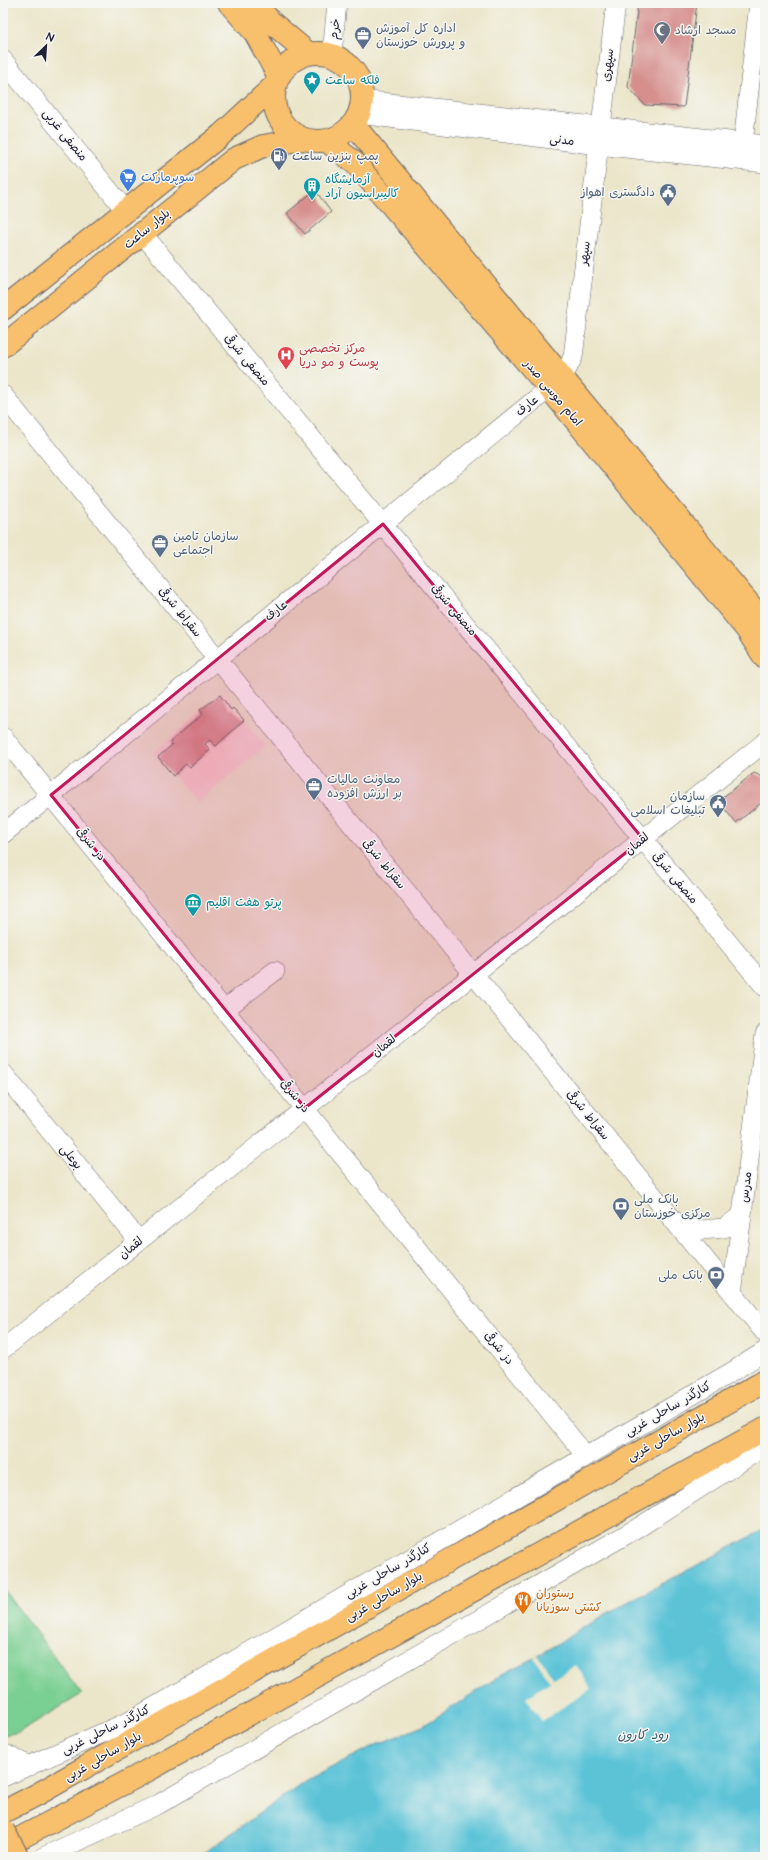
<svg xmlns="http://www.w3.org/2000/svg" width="768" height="1860" font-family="'Architects Daughter','Playpen Sans Arabic',sans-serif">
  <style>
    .built { fill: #f7d0cd }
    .green { fill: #7acf92; stroke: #4e7866 }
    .water { fill: #5bc3d7; stroke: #3e7289 }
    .pier { fill: #ebe6ca }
    .building { fill: #d68f8d }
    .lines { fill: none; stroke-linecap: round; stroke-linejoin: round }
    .minor-casing { stroke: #68676d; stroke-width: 20 }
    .major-casing { stroke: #68676d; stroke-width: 24 }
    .minor { stroke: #fff; stroke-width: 19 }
    .major { stroke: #f8bf6c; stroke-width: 22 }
    .major-bridge-casing { stroke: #68676d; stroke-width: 24; stroke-linecap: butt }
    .major-bridge { stroke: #f8bf6c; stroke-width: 22 }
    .marked { fill: #c2185b; fill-opacity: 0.2; stroke: #c2185b; stroke-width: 3; stroke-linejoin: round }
    .labels { text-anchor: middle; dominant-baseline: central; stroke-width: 3; stroke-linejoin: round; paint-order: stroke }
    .service-label { font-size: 12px; fill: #4e5e75; stroke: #f6f6f2; text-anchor: start }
    .street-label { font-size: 12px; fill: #22223b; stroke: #f6f6f2 }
    .worship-label { font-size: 12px; fill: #5b616d; stroke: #f6f6f2; text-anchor: start }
    .culture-label { font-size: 12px; fill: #0d838f; stroke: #f6f6f2; text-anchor: start }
    .shop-label { font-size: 12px; fill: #366cbe; stroke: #f6f6f2; text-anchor: start }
    .health-label { font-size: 12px; fill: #be3a42; stroke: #f6f6f2; text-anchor: start }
    .food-label { font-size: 12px; fill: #c56008; stroke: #f6f6f2; text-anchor: start }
    .water-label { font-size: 13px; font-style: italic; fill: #365a72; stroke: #f6f6f2 }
  </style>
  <rect width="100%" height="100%" fill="#f6f6f2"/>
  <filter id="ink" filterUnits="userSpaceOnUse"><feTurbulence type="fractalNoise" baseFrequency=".025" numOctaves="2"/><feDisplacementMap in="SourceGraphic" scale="8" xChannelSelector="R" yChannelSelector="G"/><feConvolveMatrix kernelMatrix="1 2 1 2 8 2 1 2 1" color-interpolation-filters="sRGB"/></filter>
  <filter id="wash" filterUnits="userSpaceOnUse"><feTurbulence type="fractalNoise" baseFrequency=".012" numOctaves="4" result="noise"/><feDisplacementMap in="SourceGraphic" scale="16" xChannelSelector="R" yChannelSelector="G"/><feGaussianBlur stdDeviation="0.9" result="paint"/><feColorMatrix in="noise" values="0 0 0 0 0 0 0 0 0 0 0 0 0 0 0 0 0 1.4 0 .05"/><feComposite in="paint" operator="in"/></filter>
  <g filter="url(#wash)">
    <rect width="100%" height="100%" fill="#ebe6ca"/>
    <!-- built -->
    <path class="built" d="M 223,692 L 265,746 L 198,803 L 153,753 Z"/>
    <!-- green -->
    <path class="green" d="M 3,1588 L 82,1694 L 19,1732 L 3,1735 Z"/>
    <!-- water -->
    <path class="water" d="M 765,1529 L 765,1857 L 198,1857 L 302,1783 L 371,1747 L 423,1726 L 509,1670 L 534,1658 L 609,1612 Z"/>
    <!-- pier -->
    <path class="pier" d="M 538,1655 L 554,1679 L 576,1665 L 591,1689 L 542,1721 L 526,1698 L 550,1682 L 534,1658 Z"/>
    <g id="blocks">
      <!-- building -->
      <path class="building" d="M 638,3 L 697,3 L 684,107 L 645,105 L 628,87 Z
        M 315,190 L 331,212 L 305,234 L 287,213 Z
        M 220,695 L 231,710 L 233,708 L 244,720 L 216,746 L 210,740 L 205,744 L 210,750 L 190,767 L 186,764 L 173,776 L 158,757 L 172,745 L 170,742 L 203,714 L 200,710 Z
        M 754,773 L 765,778 L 765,800 L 736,823 L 718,801 Z"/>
    </g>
  </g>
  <g filter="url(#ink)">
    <use href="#blocks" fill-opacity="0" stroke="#68676d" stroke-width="1"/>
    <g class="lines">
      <defs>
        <path id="minor" d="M 332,55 L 337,3
          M 3,60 L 126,211
          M 362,100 L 765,145
          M 359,114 L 598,145 L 765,163
          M 743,143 L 759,3
          M 142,233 L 765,987
          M 3,395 L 765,1333
          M 3,737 L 586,1456
          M 3,834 L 563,377 L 573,357 L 616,3
          M 225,1009 L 275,971
          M 3,1073 L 139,1241
          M 677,1224 L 702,1230 L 724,1228 L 742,1215
          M 732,1293 L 765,1034
          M 3,1349 L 765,742
          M 3,1753 L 30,1766
          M 3,1777 L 130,1721 L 730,1373 L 765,1351
          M 43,1857 L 159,1804 L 641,1526 L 765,1446"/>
        <path id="major" d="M 229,3 L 255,33 L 279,77
          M 255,3 L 271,22 L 309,54
          M274 97a44 44 0 1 1 88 0a44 44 0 1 1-88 0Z
          M 353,124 L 765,623
          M 327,141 L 355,163 L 549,388 L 747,630 L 765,658
          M 3,309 L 221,135 L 276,84
          M 3,346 L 234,159 L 263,146 L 304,139
          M 3,1812 L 38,1794 L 765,1381
          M 3,1847 L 134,1778 L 765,1429"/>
      </defs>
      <!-- minor casing -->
      <use href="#minor" class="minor-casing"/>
      <!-- major casing -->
      <use href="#major" class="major-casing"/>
      <!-- minor -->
      <use href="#minor" class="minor"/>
      <!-- major -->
      <use href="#major" class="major"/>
      <defs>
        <path id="major-bridge" d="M 3,1830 L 18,1857"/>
      </defs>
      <!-- major-bridge casing -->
      <use href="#major-bridge" class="major-bridge-casing"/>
      <!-- major-bridge -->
      <use href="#major-bridge" class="major-bridge"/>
    </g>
  </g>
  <!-- marked area -->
  <path class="marked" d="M 383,524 L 643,839 L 305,1108 L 51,795 Z"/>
  <!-- icons -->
  <defs>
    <symbol id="mosque-pin" viewBox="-11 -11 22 30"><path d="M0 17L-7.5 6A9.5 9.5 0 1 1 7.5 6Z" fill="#6b7280" stroke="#f6f6f2"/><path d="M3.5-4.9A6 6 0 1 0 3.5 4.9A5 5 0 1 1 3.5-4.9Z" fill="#fff"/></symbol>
    <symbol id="office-pin" viewBox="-11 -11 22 30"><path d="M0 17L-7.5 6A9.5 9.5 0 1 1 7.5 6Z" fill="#5c6f8a" stroke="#f6f6f2"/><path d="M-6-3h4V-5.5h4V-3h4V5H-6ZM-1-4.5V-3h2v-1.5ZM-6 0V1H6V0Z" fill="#fff"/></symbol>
    <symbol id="sight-pin" viewBox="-11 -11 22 30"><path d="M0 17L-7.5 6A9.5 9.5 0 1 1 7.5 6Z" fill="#0f9aa8" stroke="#f6f6f2"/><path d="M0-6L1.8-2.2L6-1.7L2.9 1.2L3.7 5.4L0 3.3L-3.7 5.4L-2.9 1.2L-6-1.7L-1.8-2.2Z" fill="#fff"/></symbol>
    <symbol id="fuel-pin" viewBox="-11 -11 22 30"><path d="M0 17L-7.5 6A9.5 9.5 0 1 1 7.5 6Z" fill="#5c6f8a" stroke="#f6f6f2"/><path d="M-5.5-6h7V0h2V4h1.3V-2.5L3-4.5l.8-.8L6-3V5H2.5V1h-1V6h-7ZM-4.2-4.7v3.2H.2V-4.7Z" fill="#fff"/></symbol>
    <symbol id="supermarket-pin" viewBox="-11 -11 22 30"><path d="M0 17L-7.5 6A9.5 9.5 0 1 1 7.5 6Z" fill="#3f7fe0" stroke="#f6f6f2"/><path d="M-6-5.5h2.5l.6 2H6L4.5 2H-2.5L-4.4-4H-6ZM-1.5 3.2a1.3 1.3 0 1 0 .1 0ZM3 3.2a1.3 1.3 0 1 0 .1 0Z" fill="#fff"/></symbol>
    <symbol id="building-pin" viewBox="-11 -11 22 30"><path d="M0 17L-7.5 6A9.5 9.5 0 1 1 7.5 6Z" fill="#0f9aa8" stroke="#f6f6f2"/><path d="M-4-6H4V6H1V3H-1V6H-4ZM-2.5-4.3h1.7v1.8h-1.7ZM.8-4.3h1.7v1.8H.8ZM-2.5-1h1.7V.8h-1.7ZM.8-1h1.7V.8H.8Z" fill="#fff"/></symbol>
    <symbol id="civic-pin" viewBox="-11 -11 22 30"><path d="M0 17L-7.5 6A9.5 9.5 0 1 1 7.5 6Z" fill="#5c6f8a" stroke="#f6f6f2"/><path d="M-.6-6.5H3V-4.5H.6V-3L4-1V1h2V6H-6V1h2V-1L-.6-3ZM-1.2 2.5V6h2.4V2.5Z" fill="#fff"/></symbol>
    <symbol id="hospital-pin" viewBox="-11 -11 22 30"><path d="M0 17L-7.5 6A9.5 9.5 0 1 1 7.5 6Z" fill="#e0444e" stroke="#f6f6f2"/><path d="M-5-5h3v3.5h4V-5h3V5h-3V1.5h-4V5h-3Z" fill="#fff"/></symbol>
    <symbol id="museum-pin" viewBox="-11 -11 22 30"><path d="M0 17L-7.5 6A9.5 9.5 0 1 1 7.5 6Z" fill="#0f9aa8" stroke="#f6f6f2"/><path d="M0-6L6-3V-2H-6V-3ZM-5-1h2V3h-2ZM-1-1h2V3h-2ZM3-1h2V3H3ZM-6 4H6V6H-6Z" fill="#fff"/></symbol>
    <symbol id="bank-pin" viewBox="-11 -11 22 30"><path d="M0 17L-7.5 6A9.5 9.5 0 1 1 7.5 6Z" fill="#5c6f8a" stroke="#f6f6f2"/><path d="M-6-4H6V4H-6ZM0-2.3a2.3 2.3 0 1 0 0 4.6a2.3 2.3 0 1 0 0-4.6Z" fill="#fff"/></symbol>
    <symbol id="restaurant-pin" viewBox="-11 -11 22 30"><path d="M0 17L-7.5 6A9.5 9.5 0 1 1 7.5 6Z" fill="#e8710a" stroke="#f6f6f2"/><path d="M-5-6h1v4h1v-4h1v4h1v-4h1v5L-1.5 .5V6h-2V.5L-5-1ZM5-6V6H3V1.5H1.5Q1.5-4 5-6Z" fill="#fff"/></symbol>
  </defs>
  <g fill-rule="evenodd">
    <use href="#mosque-pin" x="652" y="20" width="20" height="27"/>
    <use href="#office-pin" x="353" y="25" width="20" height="27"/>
    <use href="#sight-pin" x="302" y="70" width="20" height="27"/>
    <use href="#fuel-pin" x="269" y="146" width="20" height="27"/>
    <use href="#supermarket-pin" x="118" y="167" width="20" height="27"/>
    <use href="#building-pin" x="302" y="176" width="20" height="27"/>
    <use href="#civic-pin" x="658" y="182" width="20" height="27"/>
    <use href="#hospital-pin" x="276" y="345" width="20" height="27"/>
    <use href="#office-pin" x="150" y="533" width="20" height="27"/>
    <use href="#office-pin" x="304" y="776" width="20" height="27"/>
    <use href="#civic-pin" x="708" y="793" width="20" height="27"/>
    <use href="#museum-pin" x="183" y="892" width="20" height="27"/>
    <use href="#bank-pin" x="611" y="1196" width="20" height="27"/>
    <use href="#bank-pin" x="706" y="1265" width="20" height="27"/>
    <use href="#restaurant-pin" x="513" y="1590" width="20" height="27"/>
  </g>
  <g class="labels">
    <!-- service labels -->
    <g class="service-label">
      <text x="376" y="28">اداره کل آموزش<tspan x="376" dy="14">و پرورش خوزستان</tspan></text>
      <text x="292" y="156">پمپ بنزین ساعت</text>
      <text x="655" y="192" text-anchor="end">دادگستری اهواز</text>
      <text x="173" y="536">سازمان تامین<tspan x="173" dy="14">اجتماعی</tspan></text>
      <text x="327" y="779">معاونت مالیات<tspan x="327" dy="14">بر ارزش افزوده</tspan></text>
      <text x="705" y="796" text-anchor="end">سازمان<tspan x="705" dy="14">تبلیغات اسلامی</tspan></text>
      <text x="634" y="1199">بانک ملی<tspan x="634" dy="14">مرکزی خوزستان</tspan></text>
      <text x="703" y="1275" text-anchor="end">بانک ملی</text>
    </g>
    <!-- street labels -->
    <g class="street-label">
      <text transform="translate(335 29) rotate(-84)">خرم</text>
      <text transform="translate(608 65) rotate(-83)">سپهری</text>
      <text transform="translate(65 135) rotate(51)">منصفی غربی</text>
      <text transform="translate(562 140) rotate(7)">مدنی</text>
      <text transform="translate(147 229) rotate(-39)">بلوار ساعت</text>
      <text transform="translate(585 253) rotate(-83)">سپهر</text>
      <text transform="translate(247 360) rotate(50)">منصفی شرقی</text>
      <text transform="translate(553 393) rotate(50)">امام موسی صدر</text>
      <text transform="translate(527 406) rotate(-39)">عارف</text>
      <text transform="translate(454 610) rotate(50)">منصفی شرقی</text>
      <text transform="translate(276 611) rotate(-39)">عارف</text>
      <text transform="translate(180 612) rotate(51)">سقراط شرقی</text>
      <text transform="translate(91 844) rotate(51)">دز شرقی</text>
      <text transform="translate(637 844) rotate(-39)">لقمان</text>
      <text transform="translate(384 864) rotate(51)">سقراط شرقی</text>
      <text transform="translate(675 878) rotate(50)">منصفی شرقی</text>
      <text transform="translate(384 1046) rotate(-39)">لقمان</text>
      <text transform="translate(295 1096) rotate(51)">دز شرقی</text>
      <text transform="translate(588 1115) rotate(51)">سقراط شرقی</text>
      <text transform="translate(71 1157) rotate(51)">بوعلی</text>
      <text transform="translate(746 1187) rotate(-83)">مدرس</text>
      <text transform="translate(131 1248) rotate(-39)">لقمان</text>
      <text transform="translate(499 1348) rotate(51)">دز شرقی</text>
      <text transform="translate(668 1409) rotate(-30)">کنارگذر ساحلی غربی</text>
      <text transform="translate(666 1437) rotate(-29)">بلوار ساحلی غربی</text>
      <text transform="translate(388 1571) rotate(-30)">کنارگذر ساحلی غربی</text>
      <text transform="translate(384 1597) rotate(-30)">بلوار ساحلی غربی</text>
      <text transform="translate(106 1730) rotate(-26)">کنارگذر ساحلی غربی</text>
      <text transform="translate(103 1757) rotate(-30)">بلوار ساحلی غربی</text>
    </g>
    <!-- worship labels -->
    <g class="worship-label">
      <text x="675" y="30">مسجد ارشاد</text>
    </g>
    <!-- culture labels -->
    <g class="culture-label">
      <text x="325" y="80">فلکه ساعت</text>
      <text x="325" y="179">آزمایشگاه<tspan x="325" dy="14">کالیبراسیون آراد</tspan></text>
      <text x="206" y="902">پرتو هفت اقلیم</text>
    </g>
    <!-- shop labels -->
    <g class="shop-label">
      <text x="141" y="177">سوپرمارکت</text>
    </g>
    <!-- health labels -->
    <g class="health-label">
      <text x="299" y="348">مرکز تخصصی<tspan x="299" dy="14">پوست و مو دریا</tspan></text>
    </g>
    <!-- food labels -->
    <g class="food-label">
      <text x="536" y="1593">رستوران<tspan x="536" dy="14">کشتی سوزیانا</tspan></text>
    </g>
    <!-- water labels -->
    <g class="water-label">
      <text x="643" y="1735">رود کارون</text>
    </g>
  </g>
  <!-- margin -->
  <rect width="768" height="1860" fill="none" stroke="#f6f6f2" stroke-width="16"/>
  <!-- north arrow -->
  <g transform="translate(46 46) rotate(25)" stroke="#f6f6f2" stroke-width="3" paint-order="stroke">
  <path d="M0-3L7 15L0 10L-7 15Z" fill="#22223b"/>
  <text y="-6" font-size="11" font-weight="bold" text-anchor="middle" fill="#22223b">N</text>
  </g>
</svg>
